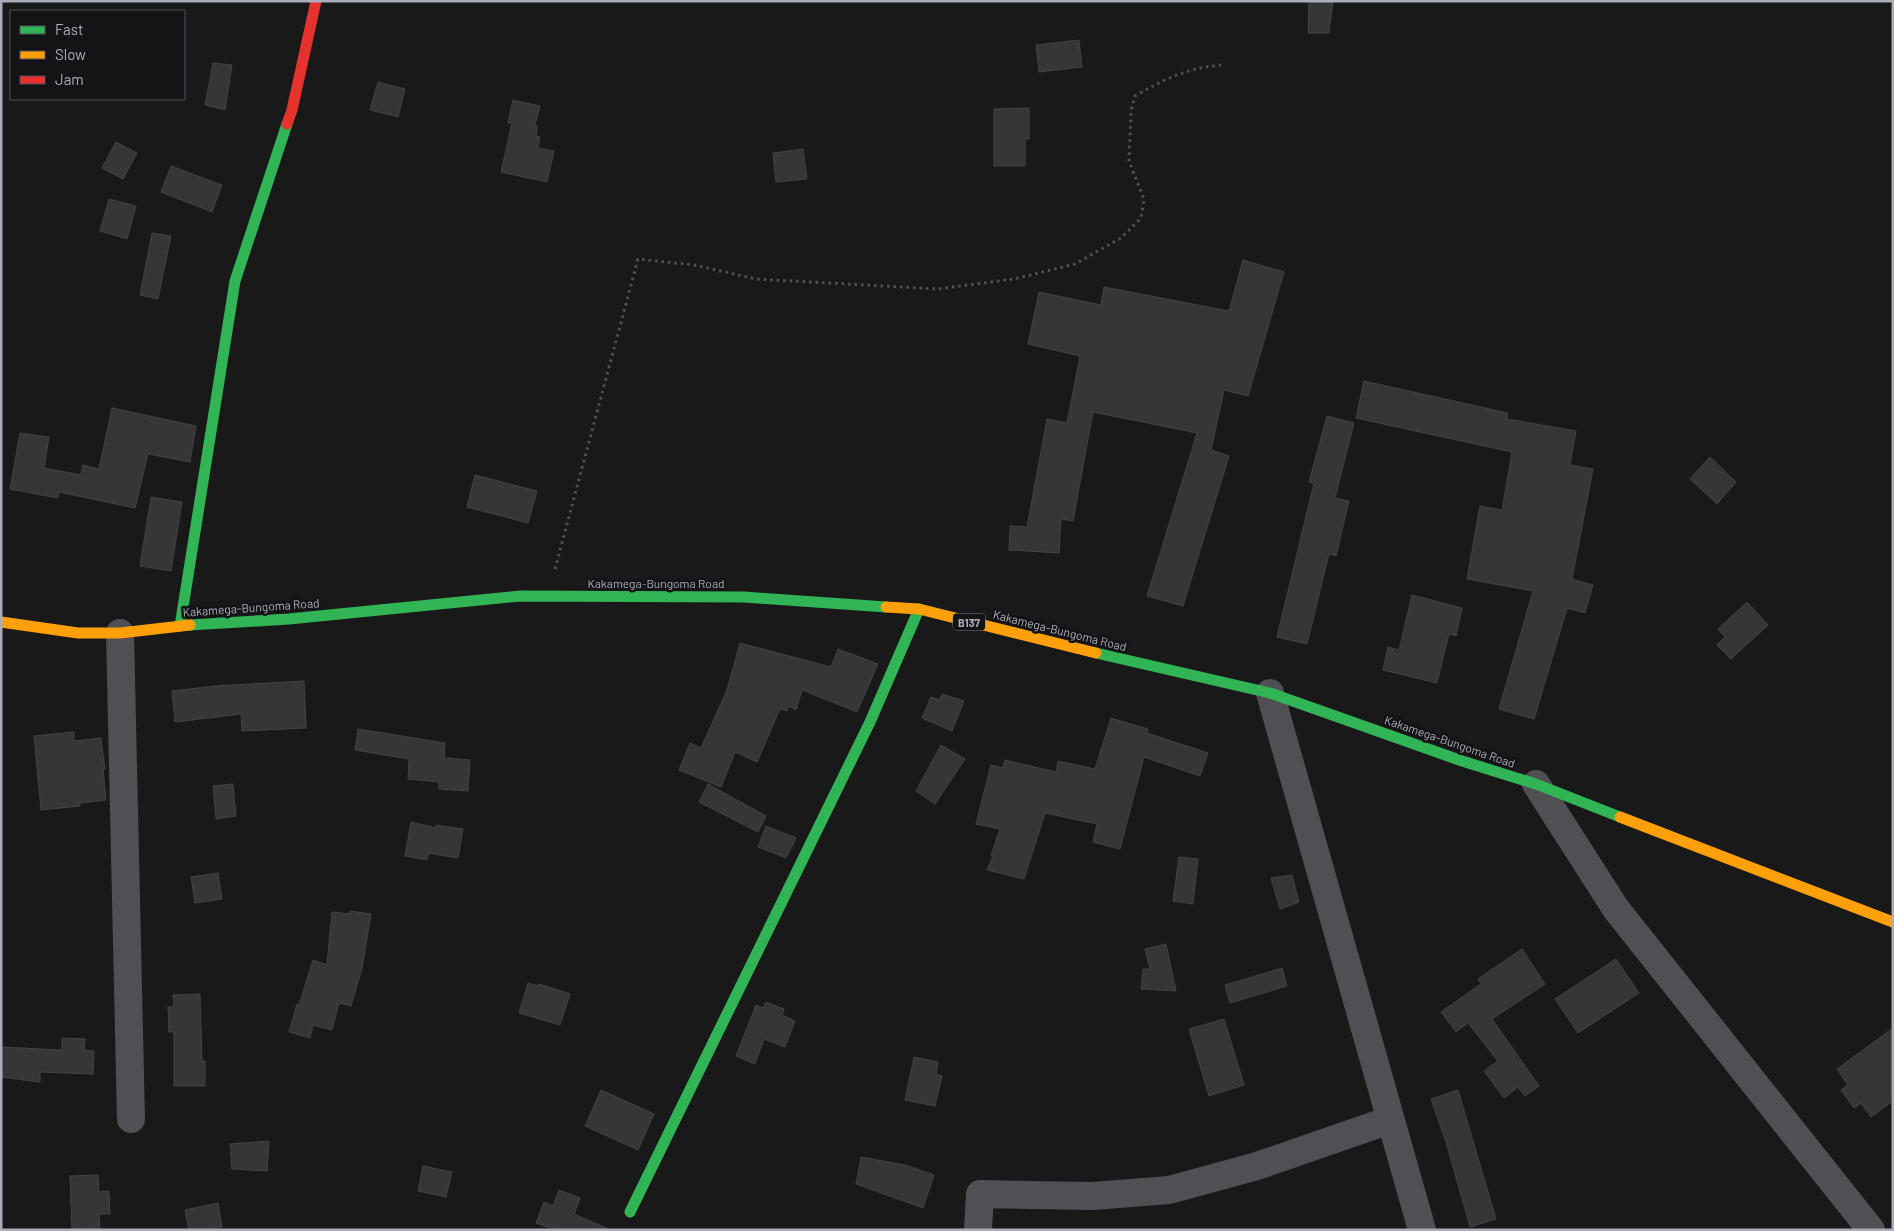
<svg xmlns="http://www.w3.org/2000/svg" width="1894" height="1231" font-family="Barlow,sans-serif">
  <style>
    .building { fill: #363638; stroke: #424346 }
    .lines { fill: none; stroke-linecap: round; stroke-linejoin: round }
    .path { stroke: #505055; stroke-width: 3; stroke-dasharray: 2.5 4; stroke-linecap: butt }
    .street { stroke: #4f4f54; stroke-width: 28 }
    .fast { stroke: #30b455; stroke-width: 11 }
    .slow { stroke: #ff9f0a; stroke-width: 11 }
    .jam { stroke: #e5322d; stroke-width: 11 }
    .labels { text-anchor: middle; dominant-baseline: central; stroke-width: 5; stroke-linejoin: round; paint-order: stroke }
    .shield { fill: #141316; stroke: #7e7f89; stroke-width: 1 }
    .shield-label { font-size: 11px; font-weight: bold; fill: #abadba }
    .street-label { font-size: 12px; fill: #abadba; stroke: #141316 }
  </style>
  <rect width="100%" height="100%" fill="#19191a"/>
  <!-- building -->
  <path class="building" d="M 1309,1 L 1333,1 L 1329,33 L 1308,33 Z
    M 1079,40 L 1082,67 L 1039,72 L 1036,45 Z
    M 213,63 L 232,65 L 225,110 L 205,105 Z
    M 378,82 L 405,89 L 398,117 L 370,110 Z
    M 513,100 L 540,106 L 535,125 L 537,126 L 536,136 L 540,137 L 538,148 L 554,151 L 547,182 L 501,172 L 512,123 L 508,123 Z
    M 1029,108 L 1029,139 L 1025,139 L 1025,166 L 994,166 L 994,109 Z
    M 116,142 L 137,153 L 123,179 L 102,168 Z
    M 803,149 L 807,179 L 776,182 L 773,153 Z
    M 171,166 L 222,185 L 212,212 L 161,192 Z
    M 109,199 L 136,206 L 127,239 L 100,231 Z
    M 152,233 L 171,236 L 158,299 L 140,295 Z
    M 1243,260 L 1284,272 L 1248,396 L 1224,390 L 1211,450 L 1229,456 L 1183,606 L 1147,596 L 1197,433 L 1093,412 L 1073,521 L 1061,519 L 1059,553 L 1009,550 L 1010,526 L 1027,527 L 1047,419 L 1067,423 L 1080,356 L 1028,344 L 1039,292 L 1101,305 L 1104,287 L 1229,311 Z
    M 1364,381 L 1508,413 L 1507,419 L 1576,431 L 1570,465 L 1593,469 L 1572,579 L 1593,585 L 1585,613 L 1567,608 L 1534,719 L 1499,709 L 1533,591 L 1467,579 L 1480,506 L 1502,510 L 1512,452 L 1356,418 Z
    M 112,408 L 196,426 L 190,462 L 148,454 L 135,508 L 59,492 L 58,498 L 10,489 L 20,433 L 49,437 L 44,468 L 81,475 L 83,465 L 99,469 Z
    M 1327,416 L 1354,423 L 1335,498 L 1349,501 L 1336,556 L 1329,554 L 1307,644 L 1277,637 L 1314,483 L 1309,482 Z
    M 1710,457 L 1736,482 L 1717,504 L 1690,479 Z
    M 475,475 L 537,491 L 528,523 L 467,507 Z
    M 151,497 L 182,502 L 171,571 L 140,566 Z
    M 1412,595 L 1462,608 L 1456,636 L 1449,634 L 1437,683 L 1383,670 L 1388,647 L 1399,650 Z
    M 1747,602 L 1768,625 L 1731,659 L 1717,645 L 1725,637 L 1718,629 Z
    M 740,643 L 831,667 L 838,649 L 878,664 L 857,712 L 802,690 L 796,710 L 789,706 L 787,711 L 780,709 L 757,762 L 735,752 L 721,787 L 679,770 L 690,743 L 701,748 L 727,690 Z
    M 304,681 L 306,728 L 242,731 L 241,714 L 175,722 L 172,691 L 215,686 Z
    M 942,694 L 964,701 L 952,731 L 922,718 L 931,697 L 939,700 Z
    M 1111,718 L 1148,729 L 1147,733 L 1208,753 L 1200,776 L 1144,757 L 1120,849 L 1093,842 L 1097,824 L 1045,813 L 1024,879 L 987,870 L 993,856 L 991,856 L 1000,829 L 976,824 L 991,765 L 1003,768 L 1005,760 L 1056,772 L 1058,761 L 1095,769 Z
    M 358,729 L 445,743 L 444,758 L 470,760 L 468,791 L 439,789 L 439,782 L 408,779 L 409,759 L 355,750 Z
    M 74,732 L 74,741 L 101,738 L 105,769 L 103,769 L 106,800 L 80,803 L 80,806 L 41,810 L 34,736 Z
    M 941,745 L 965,759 L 935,804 L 916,791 Z
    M 233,784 L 236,816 L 216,819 L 213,786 Z
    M 708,784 L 766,816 L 758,832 L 699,802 Z
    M 411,822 L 436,828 L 436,825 L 463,829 L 458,858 L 429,853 L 427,860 L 405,856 Z
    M 766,826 L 796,838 L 786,858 L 758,847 Z
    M 1179,857 L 1198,859 L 1193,904 L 1173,901 Z
    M 218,873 L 222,899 L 195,903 L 191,877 Z
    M 1292,875 L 1299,902 L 1280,909 L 1271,878 Z
    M 350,911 L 371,914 L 362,968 L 351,1006 L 339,1003 L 332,1030 L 313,1025 L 310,1038 L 289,1032 L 297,1004 L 299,1005 L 313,960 L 327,965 L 332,912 L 350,914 Z
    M 1166,944 L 1176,991 L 1141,989 L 1143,969 L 1150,969 L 1145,949 Z
    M 1522,949 L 1545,984 L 1492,1019 L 1539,1086 L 1525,1096 L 1518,1087 L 1504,1098 L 1484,1071 L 1498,1061 L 1468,1023 L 1456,1032 L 1441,1012 L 1481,984 L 1478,979 Z
    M 1616,959 L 1639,993 L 1578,1033 L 1555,999 Z
    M 1282,968 L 1287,986 L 1230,1003 L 1225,985 Z
    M 528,983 L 538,986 L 539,984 L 570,994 L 560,1025 L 519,1013 Z
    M 200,994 L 202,1061 L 205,1061 L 205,1086 L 174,1086 L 174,1032 L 169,1032 L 168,1007 L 174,1006 L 173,995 Z
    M 766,1002 L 784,1009 L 782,1015 L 795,1021 L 785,1047 L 764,1039 L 755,1064 L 736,1056 L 756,1005 L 763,1008 Z
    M 1224,1019 L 1244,1085 L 1209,1096 L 1189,1029 Z
    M 1893,1028 L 1893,1101 L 1871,1117 L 1861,1103 L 1854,1108 L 1841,1090 L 1848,1085 L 1837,1069 Z
    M 62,1038 L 85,1039 L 84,1050 L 94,1051 L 93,1074 L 40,1072 L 40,1082 L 1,1077 L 1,1047 L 62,1050 Z
    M 914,1057 L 938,1062 L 936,1074 L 942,1076 L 935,1106 L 905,1100 Z
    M 601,1090 L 654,1114 L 638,1150 L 585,1126 Z
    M 1458,1090 L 1496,1219 L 1470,1227 L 1446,1142 L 1431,1099 Z
    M 269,1141 L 267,1171 L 232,1169 L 230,1144 Z
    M 861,1157 L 905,1165 L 934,1175 L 923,1208 L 856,1184 Z
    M 423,1166 L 452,1172 L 446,1197 L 418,1191 Z
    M 98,1175 L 99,1192 L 109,1191 L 110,1214 L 99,1214 L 100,1229 L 72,1230 L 70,1176 Z
    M 559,1190 L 580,1198 L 574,1214 L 611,1230 L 555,1230 L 536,1223 L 544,1202 L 553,1206 Z
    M 218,1203 L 222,1227 L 210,1230 L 189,1230 L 185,1210 Z"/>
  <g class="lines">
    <!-- path -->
    <path class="path" d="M 555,569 L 638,259 L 694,265 L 756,279 L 937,289 L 1014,279 L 1075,264 L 1121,238 L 1141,218 L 1144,199 L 1129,161 L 1131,111 L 1135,96 C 1164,79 1188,68 1221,65"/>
    <!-- street -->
    <path class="street" d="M 120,633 L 131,1119
      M 1270,693 L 1422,1230
      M 1536,784 L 1616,909 L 1871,1230
      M 978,1230 L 980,1194 L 1093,1196 L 1169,1190 L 1257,1166 L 1390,1120"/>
    <!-- fast -->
    <path class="fast" d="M 190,625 L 289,619 L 520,596 L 744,597 L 886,607
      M 180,626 L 235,281 L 287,124
      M 1096,653 L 1270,693 L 1462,761 L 1536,784 L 1620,817
      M 630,1212 L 870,722 L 919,609"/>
    <!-- slow -->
    <path class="slow" d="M 886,607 L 919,609 L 1096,653
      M 1,622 L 78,633 L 120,633 L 190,625
      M 1620,817 L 1893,922"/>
    <!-- jam -->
    <path class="jam" d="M 287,124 L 292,110 L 316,1"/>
  </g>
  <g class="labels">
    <!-- shield labels -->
    <rect class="shield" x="953" y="613.5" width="32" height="17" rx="4"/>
    <g class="shield-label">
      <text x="969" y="622">B137</text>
    </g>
    <!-- street labels -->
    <g class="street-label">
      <text x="656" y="583">Kakamega-Bungoma Road</text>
      <text transform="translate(251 607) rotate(-4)">Kakamega-Bungoma Road</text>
      <text transform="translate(1060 630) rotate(14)">Kakamega-Bungoma Road</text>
      <text transform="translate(1450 741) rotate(19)">Kakamega-Bungoma Road</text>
    </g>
  </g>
  <!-- border -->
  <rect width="1894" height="1231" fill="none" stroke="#abadba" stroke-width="5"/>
  <!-- legend -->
  <rect x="10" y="10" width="175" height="90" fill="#141316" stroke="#505158"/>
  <rect x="20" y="26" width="25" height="8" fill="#30b455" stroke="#505158"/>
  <text x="55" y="35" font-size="15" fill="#abadba">Fast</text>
  <rect x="20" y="51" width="25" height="8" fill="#ff9f0a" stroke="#505158"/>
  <text x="55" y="60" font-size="15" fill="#abadba">Slow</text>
  <rect x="20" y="76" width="25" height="8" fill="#e5322d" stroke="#505158"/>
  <text x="55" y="85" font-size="15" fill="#abadba">Jam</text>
</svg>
